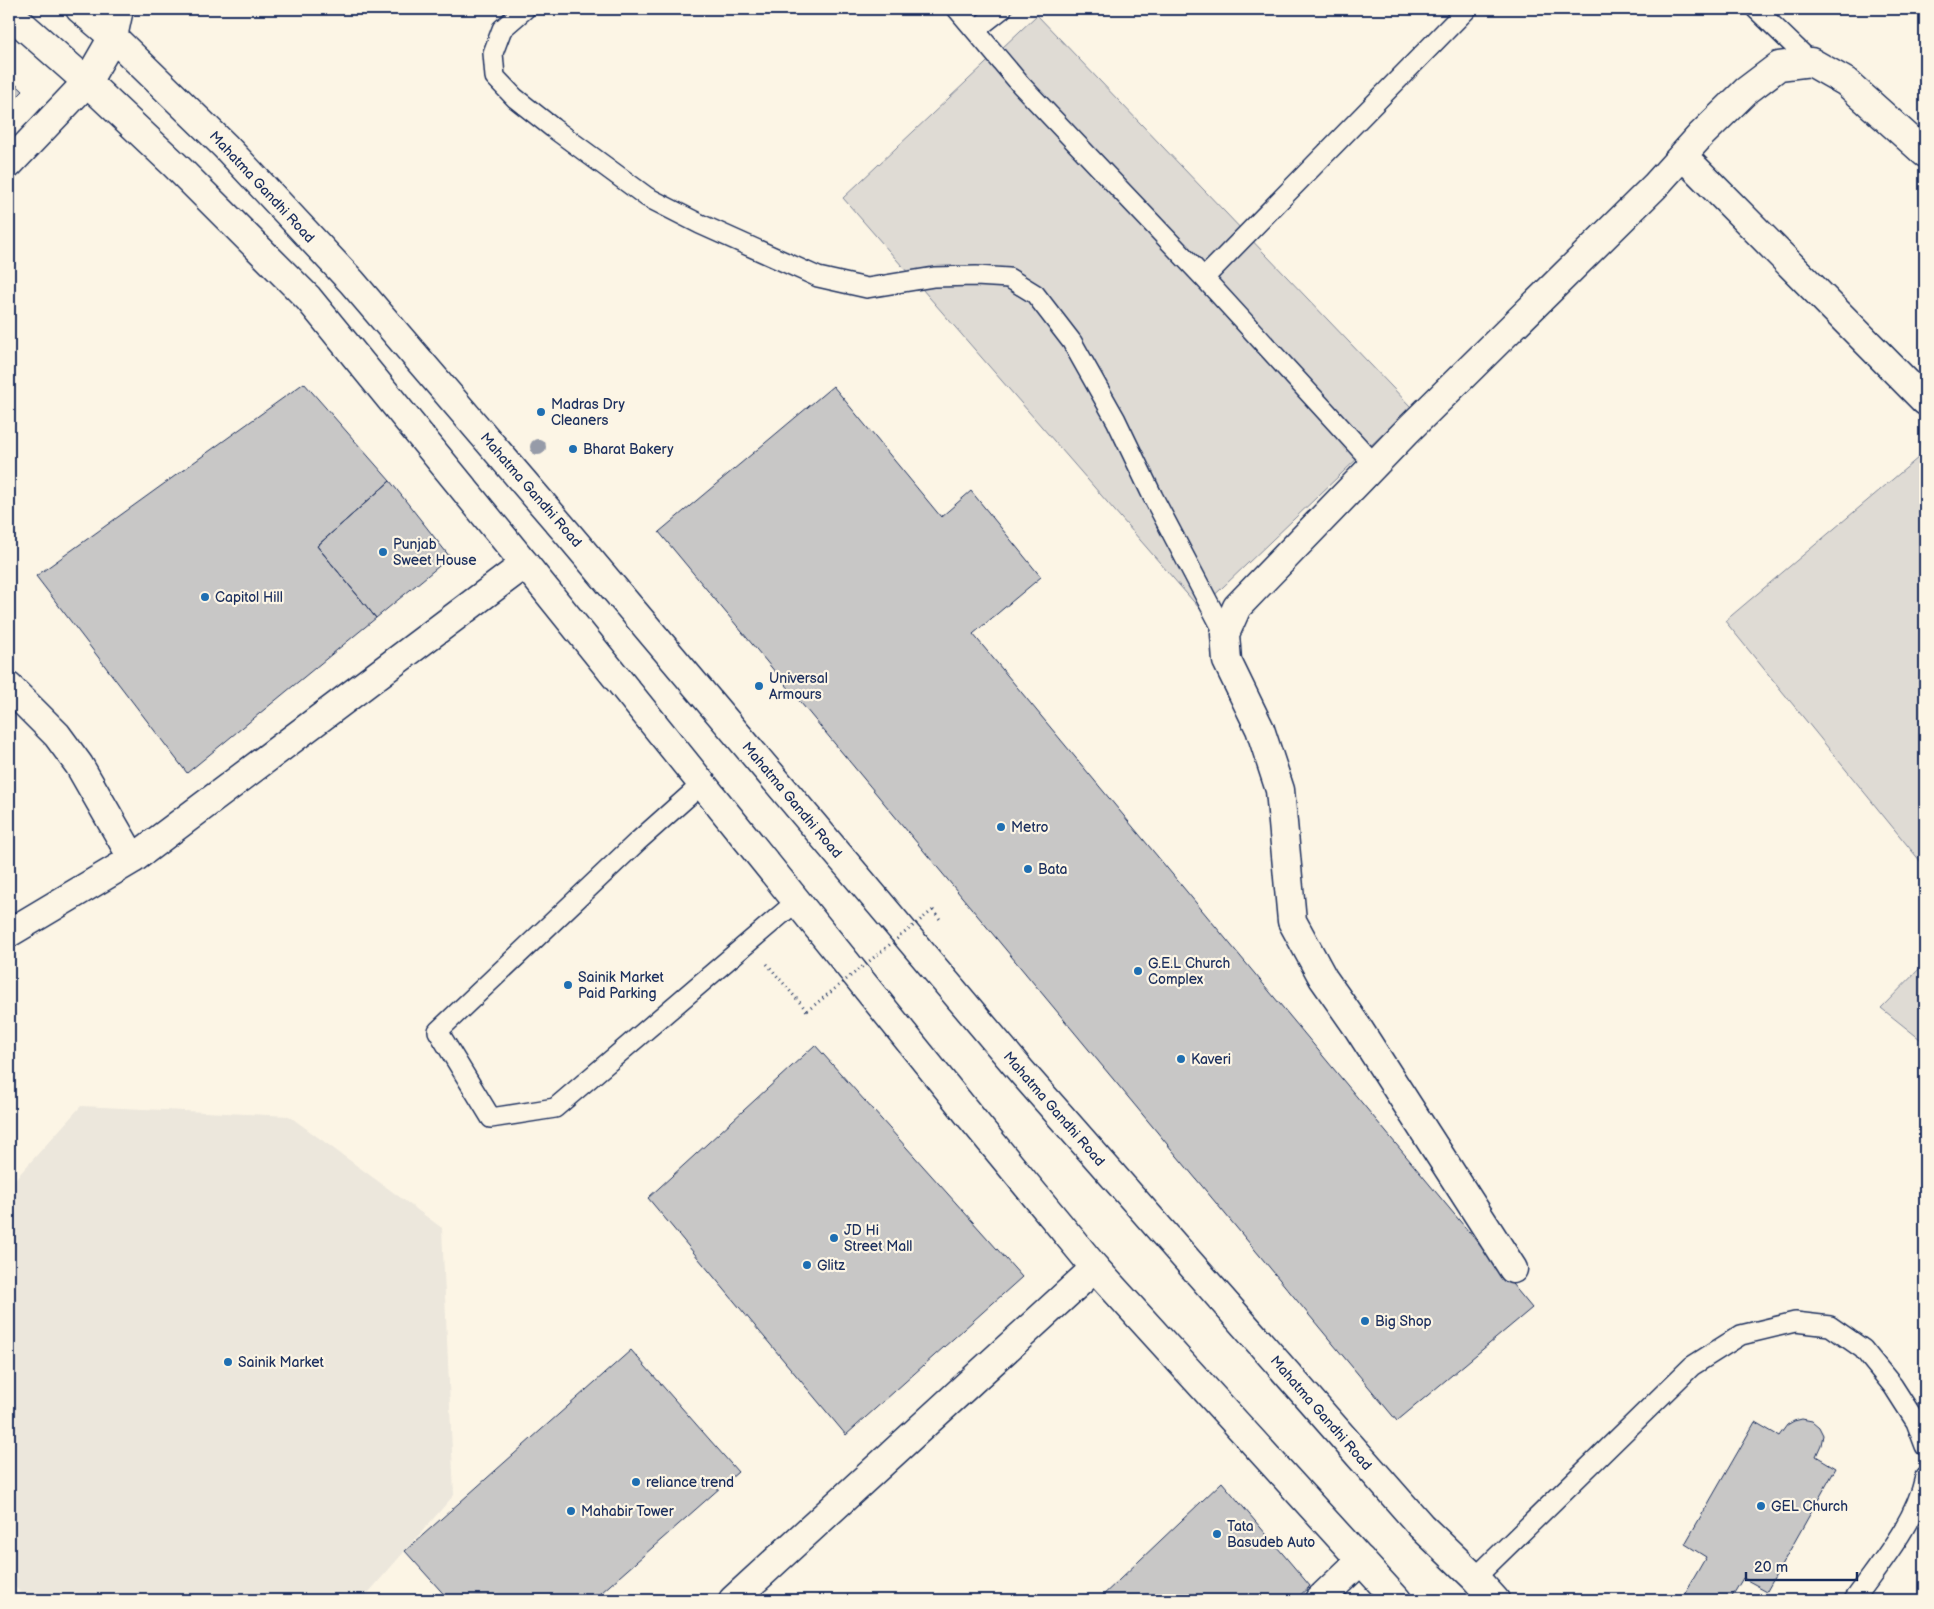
<svg xmlns="http://www.w3.org/2000/svg" width="1934" height="1609" font-family="'Balsamiq Sans',sans-serif">
  <style>
    .built { fill: #ece7dc }
    .green { fill: #dfdbd4; stroke: #7d8599 }
    .building { fill: #c8c7c6; stroke: #1b2f5e }
    .lines { fill: none; stroke-linecap: round; stroke-linejoin: round }
    .lane-casing { stroke: #1b2f5e; stroke-width: 22 }
    .street-casing { stroke: #1b2f5e; stroke-width: 31 }
    .secondary-casing { stroke: #1b2f5e; stroke-width: 31 }
    .path { stroke: #1b2f5e; stroke-width: 3; stroke-dasharray: 1 4; stroke-linecap: butt }
    .lane { stroke: #fcf5e5; stroke-width: 19 }
    .street { stroke: #fcf5e5; stroke-width: 28 }
    .secondary { stroke: #fcf5e5; stroke-width: 28 }
    .path-bridge { stroke: #1b2f5e; stroke-width: 3; stroke-dasharray: 1 4; stroke-linecap: butt }
    .tree { fill: #969ba8 }
    .poi-dot { fill: #1f6fb2; stroke: #fcf5e5; stroke-width: 2 }
    .labels { text-anchor: middle; dominant-baseline: central; stroke-width: 4.5; stroke-linejoin: round; paint-order: stroke }
    .street-label { font-size: 14px; fill: #1b2f5e; stroke: #fcf5e5 }
    .poi-label { font-size: 14px; fill: #1b2f5e; stroke: #fcf5e5; text-anchor: start }
  </style>
  <rect width="100%" height="100%" fill="#fcf5e5"/>
  <filter id="ink" filterUnits="userSpaceOnUse"><feTurbulence type="fractalNoise" baseFrequency=".02" numOctaves="2"/><feDisplacementMap in="SourceGraphic" scale="10" xChannelSelector="R" yChannelSelector="G"/><feConvolveMatrix kernelMatrix="1 2 1 2 8 2 1 2 1" color-interpolation-filters="sRGB"/></filter>
  <g filter="url(#ink)">
    <!-- built -->
    <path class="built" d="M 81,1106 L 289,1116 L 442,1228 L 454,1495 L 362,1600 L 27,1600 L 9,1580 L 9,1186 Z"/>
    <!-- green -->
    <path class="green" d="M 1037,15 L 1411,407 L 1200,609 L 843,198 Z
      M 1925,452 L 1925,867 L 1725,621 Z
      M 1925,963 L 1925,1043 L 1881,1008 Z"/>
    <!-- building -->
    <path class="building" d="M 9,78 L 23,91 L 9,105 Z
      M 304,383 L 390,481 L 317,546 L 376,618 L 187,773 L 36,576 Z
      M 833,386 L 941,517 L 971,491 L 1041,577 L 973,634 L 1532,1308 L 1397,1421 L 659,532 Z
      M 390,481 L 450,557 L 376,618 L 317,546 Z
      M 815,1045 L 1022,1277 L 846,1435 L 648,1198 Z
      M 631,1350 L 738,1472 L 593,1600 L 449,1600 L 405,1551 Z
      M 1802,1419 L 1812,1421 L 1819,1427 L 1823,1435 L 1821,1445 L 1816,1456 L 1836,1468 L 1767,1591 L 1743,1578 L 1730,1600 L 1692,1600 L 1684,1595 L 1706,1557 L 1685,1544 L 1755,1422 L 1779,1436 L 1787,1425 L 1794,1421 Z
      M 1222,1482 L 1310,1586 L 1295,1600 L 1098,1600 Z"/>
    <g class="lines">
      <defs>
        <path id="lane" d="M 525,9 L 502,29 L 493,53 L 495,77 L 515,98 L 553,128 L 647,197 L 700,224 L 818,277 L 867,288 L 934,277 L 976,276 L 1009,278 L 1035,294 L 1072,342 L 1116,420 L 1153,497 L 1225,634
          M 957,9 L 1021,85 L 1204,278 L 1375,465
          M 1756,9 L 1811,62
          M 975,30 L 1002,9
          M 1204,278 L 1467,9
          M 702,784 L 637,842 L 438,1031 L 491,1118 L 555,1108 L 797,901
          M 1475,1578 L 1692,1366 L 1741,1335 L 1795,1322 L 1830,1326 L 1863,1349 L 1893,1386 L 1916,1422 L 1925,1446
          M 1854,1600 C 1881,1562 1915,1523 1925,1477"/>
        <path id="street" d="M 1683,156 L 1925,401
          M 9,164 L 87,82
          M 9,687 L 57,735 L 79,765 L 133,859
          M 9,933 L 133,859 L 525,564
          M 1513,1269 L 1358,1028 L 1323,978 L 1292,921 L 1280,790 L 1260,729 L 1227,661 L 1225,634 L 1237,607 L 1407,431 L 1655,186 L 1700,136 L 1746,91 L 1779,66 L 1811,62 L 1846,82 L 1925,153
          M 733,1600 L 1095,1268
          M 1319,1600 L 1361,1560"/>
        <path id="secondary" d="M 80,9 L 113,37 L 225,146 L 352,282 L 569,535 L 1021,1071 L 1421,1526 L 1475,1578 L 1495,1600
          M 9,13 L 87,82 L 175,165 L 308,298 L 525,564 L 969,1115 L 1095,1268 L 1397,1600
          M 87,82 L 113,37 L 119,9"/>
      </defs>
      <!-- lane casing -->
      <use href="#lane" class="lane-casing"/>
      <!-- street casing -->
      <use href="#street" class="street-casing"/>
      <!-- secondary casing -->
      <use href="#secondary" class="secondary-casing"/>
      <!-- path -->
      <path class="path" d="M 933,910 L 942,922
        M 767,964 L 807,1011"/>
      <!-- lane -->
      <use href="#lane" class="lane"/>
      <!-- street -->
      <use href="#street" class="street"/>
      <!-- secondary -->
      <use href="#secondary" class="secondary"/>
      <!-- path-bridge -->
      <path class="path-bridge" d="M 807,1011 L 933,910"/>
    </g>
    <!-- trees -->
    <circle class="tree" cx="538" cy="447" r="8"/>
  </g>
  <!-- markers -->
  <g class="poi-dot">
    <circle cx="541" cy="412" r="5"/>
    <circle cx="573" cy="449" r="5"/>
    <circle cx="383" cy="552" r="5"/>
    <circle cx="205" cy="597" r="5"/>
    <circle cx="759" cy="686" r="5"/>
    <circle cx="1001" cy="827" r="5"/>
    <circle cx="1028" cy="869" r="5"/>
    <circle cx="1138" cy="971" r="5"/>
    <circle cx="568" cy="985" r="5"/>
    <circle cx="1181" cy="1059" r="5"/>
    <circle cx="834" cy="1238" r="5"/>
    <circle cx="807" cy="1265" r="5"/>
    <circle cx="1365" cy="1321" r="5"/>
    <circle cx="228" cy="1362" r="5"/>
    <circle cx="636" cy="1482" r="5"/>
    <circle cx="1761" cy="1506" r="5"/>
    <circle cx="571" cy="1511" r="5"/>
    <circle cx="1217" cy="1534" r="5"/>
  </g>
  <g class="labels">
    <!-- street labels -->
    <g class="street-label">
      <text transform="translate(262 187) rotate(47)">Mahatma Gandhi Road</text>
      <text transform="translate(531 490) rotate(49)">Mahatma Gandhi Road</text>
      <text transform="translate(792 800) rotate(50)">Mahatma Gandhi Road</text>
      <text transform="translate(1054 1109) rotate(49)">Mahatma Gandhi Road</text>
      <text transform="translate(1321 1413) rotate(49)">Mahatma Gandhi Road</text>
    </g>
    <!-- poi labels -->
    <g class="poi-label">
      <text x="551" y="404">Madras Dry<tspan x="551" dy="16">Cleaners</tspan></text>
      <text x="583" y="449">Bharat Bakery</text>
      <text x="393" y="544">Punjab<tspan x="393" dy="16">Sweet House</tspan></text>
      <text x="215" y="597">Capitol Hill</text>
      <text x="769" y="678">Universal<tspan x="769" dy="16">Armours</tspan></text>
      <text x="1011" y="827">Metro</text>
      <text x="1038" y="869">Bata</text>
      <text x="1148" y="963">G.E.L Church<tspan x="1148" dy="16">Complex</tspan></text>
      <text x="578" y="977">Sainik Market<tspan x="578" dy="16">Paid Parking</tspan></text>
      <text x="1191" y="1059">Kaveri</text>
      <text x="844" y="1230">JD Hi<tspan x="844" dy="16">Street Mall</tspan></text>
      <text x="817" y="1265">Glitz</text>
      <text x="1375" y="1321">Big Shop</text>
      <text x="238" y="1362">Sainik Market</text>
      <text x="646" y="1482">reliance trend</text>
      <text x="1771" y="1506">GEL Church</text>
      <text x="581" y="1511">Mahabir Tower</text>
      <text x="1227" y="1526">Tata<tspan x="1227" dy="16">Basudeb Auto</tspan></text>
    </g>
  </g>
  <!-- margin -->
  <rect width="1934" height="1609" fill="none" stroke="#fcf5e5" stroke-width="30"/>
  <rect x="15" y="15" width="1904" height="1579" fill="none" stroke="#1b2f5e" stroke-width="2" filter="url(#ink)"/>
  <!-- scale -->
  <path d="M1746 1572v8h111v-8" fill="none" stroke="#1b2f5e" stroke-width="2.5"/>
  <text x="1754" y="1572" font-size="15" fill="#1b2f5e" stroke="#fcf5e5" stroke-width="4" paint-order="stroke">20 m</text>
</svg>
